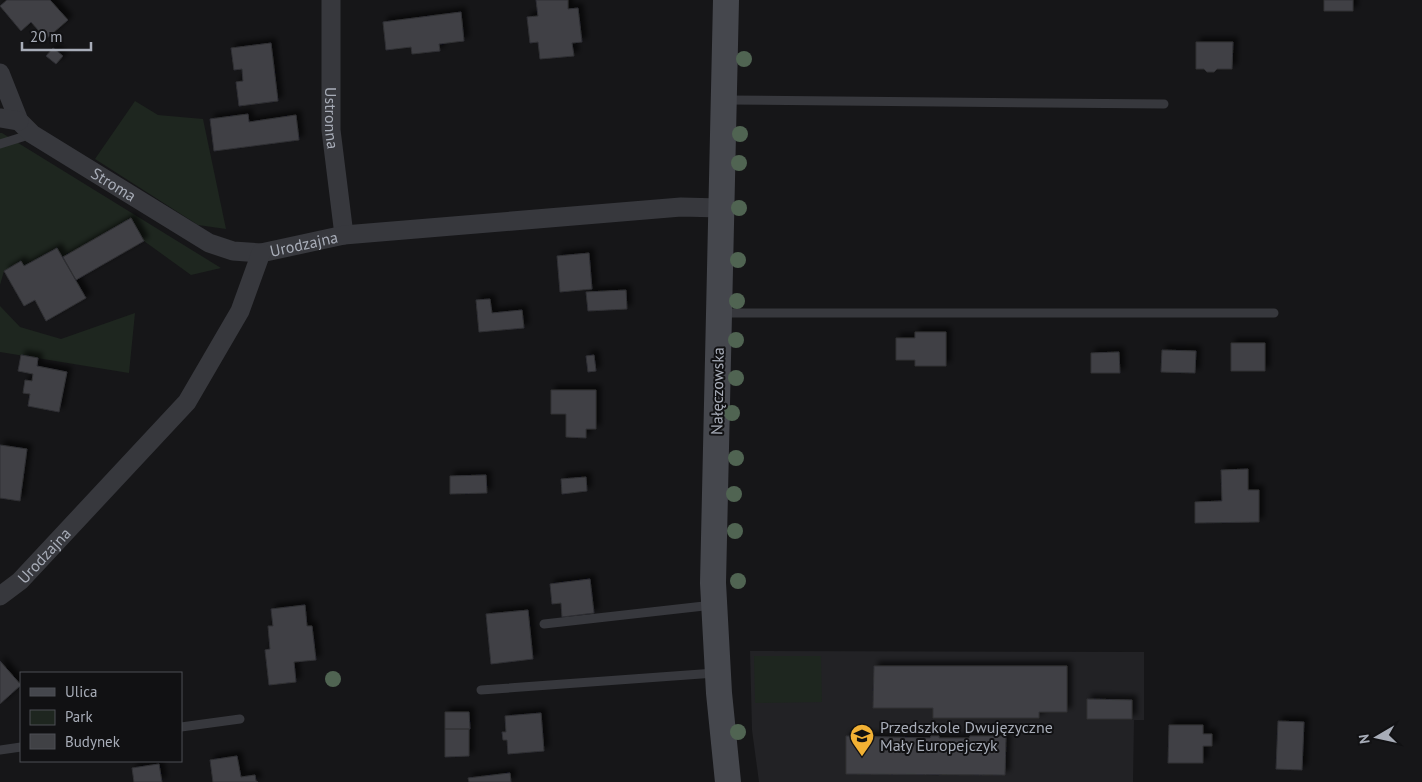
<svg xmlns="http://www.w3.org/2000/svg" width="1422" height="782" font-family="'PT Sans',sans-serif">
  <style>
    .built { fill: #222225 }
    .green { fill: #1e261f }
    .building { fill: #404145; stroke: #303034; filter: url(#shadow) }
    .lines { fill: none; stroke-linecap: round; stroke-linejoin: round }
    .service { stroke: #37383d; stroke-width: 9 }
    .minor { stroke: #37383d; stroke-width: 19 }
    .secondary { stroke: #45474d; stroke-width: 26 }
    .tree { fill: #506452 }
    .labels { text-anchor: middle; dominant-baseline: central; stroke-width: 4; stroke-linejoin: round; paint-order: stroke }
    .street-label { font-size: 16px; fill: #a8adb8; stroke: #111113 }
    .poi-label { font-size: 16px; fill: #a8adb8; stroke: #111113; text-anchor: start }
  </style>
  <defs>
    <filter id="shadow"><feDropShadow dx="4.5" dy="-4.5" stdDeviation="2.5" flood-color="#0009"/></filter>
  </defs>
  <rect width="100%" height="100%" fill="#161618"/>
  <!-- built -->
  <path class="built" d="M 750,651 L 1144,652 L 1144,720 L 1134,720 L 1133,782 L 759,782 L 752,730 Z"/>
  <!-- green -->
  <path class="green" d="M 135,101 L 158,115 L 203,119 L 226,229 L 198,225 L 95,159 Z
    M 0,133 L 2,133 L 221,268 L 191,275 L 144,241 L 131,219 L 63,257 L 57,248 L 24,266 L 21,261 L 4,271 L 0,285 Z
    M 0,306 L 20,327 L 61,339 L 135,313 L 129,373 L 0,352 Z
    M 754,656 L 821,656 L 822,702 L 755,703 Z"/>
  <!-- building -->
  <path class="building" d="M 7,0 L 50,0 L 68,20 L 46,39 L 31,22 L 21,31 L 0,6 Z
    M 536,0 L 568,0 L 568,9 L 578,8 L 582,42 L 572,43 L 574,56 L 540,59 L 538,42 L 530,43 L 527,17 L 538,16 Z
    M 1324,0 L 1353,0 L 1353,11 L 1324,11 Z
    M 461,12 L 464,41 L 439,44 L 440,51 L 412,54 L 411,47 L 386,50 L 383,22 Z
    M 1196,42 L 1233,42 L 1232,69 L 1217,69 L 1214,72 L 1207,72 L 1204,69 L 1196,69 Z
    M 271,43 L 278,101 L 239,106 L 236,82 L 243,81 L 242,69 L 234,70 L 231,48 Z
    M 53,48 L 63,56 L 56,64 L 46,56 Z
    M 248,114 L 249,122 L 296,115 L 299,140 L 214,151 L 210,119 Z
    M 131,218 L 144,241 L 76,280 L 63,257 Z
    M 57,248 L 86,298 L 46,321 L 35,300 L 24,306 L 4,271 L 21,261 L 24,266 Z
    M 589,253 L 592,289 L 560,292 L 557,256 Z
    M 626,290 L 627,309 L 588,311 L 586,292 Z
    M 490,299 L 492,313 L 522,310 L 524,328 L 479,332 L 476,300 Z
    M 915,332 L 946,332 L 946,366 L 915,366 L 915,360 L 896,360 L 896,338 L 915,338 Z
    M 1231,343 L 1265,343 L 1265,371 L 1231,371 Z
    M 1162,350 L 1196,351 L 1195,373 L 1161,372 Z
    M 1119,352 L 1120,373 L 1091,373 L 1091,353 Z
    M 21,355 L 38,358 L 37,366 L 67,372 L 59,412 L 28,406 L 30,394 L 23,393 L 25,380 L 32,381 L 33,374 L 18,371 Z
    M 594,355 L 596,371 L 588,372 L 586,356 Z
    M 551,390 L 596,390 L 596,429 L 586,429 L 586,438 L 566,437 L 566,414 L 551,414 Z
    M 0,445 L 27,449 L 20,501 L 0,498 Z
    M 1248,469 L 1248,490 L 1259,490 L 1259,522 L 1195,523 L 1195,502 L 1222,501 L 1221,470 Z
    M 486,475 L 487,493 L 450,494 L 450,476 Z
    M 586,477 L 587,491 L 562,494 L 561,479 Z
    M 590,579 L 594,613 L 562,617 L 561,603 L 552,604 L 550,584 Z
    M 305,605 L 307,626 L 312,626 L 316,660 L 294,662 L 296,682 L 269,685 L 265,650 L 270,649 L 268,626 L 273,626 L 271,609 Z
    M 528,610 L 533,659 L 491,664 L 486,614 Z
    M 0,661 L 21,685 L 0,704 Z
    M 874,666 L 1067,666 L 1067,712 L 1039,712 L 1039,718 L 933,718 L 933,708 L 873,708 Z
    M 1087,699 L 1132,700 L 1132,719 L 1087,719 Z
    M 445,712 L 469,712 L 470,729 L 445,729 Z
    M 541,713 L 544,751 L 508,754 L 507,740 L 503,740 L 502,732 L 506,732 L 505,716 Z
    M 1278,721 L 1304,722 L 1302,770 L 1276,769 Z
    M 1169,725 L 1203,725 L 1203,734 L 1212,734 L 1212,746 L 1203,746 L 1203,763 L 1168,763 Z
    M 445,729 L 469,729 L 469,756 L 445,757 Z
    M 846,736 L 930,738 L 931,736 L 939,736 L 939,738 L 969,738 L 970,736 L 1006,736 L 1005,775 L 846,774 Z
    M 237,756 L 241,777 L 255,775 L 256,781 L 258,782 L 213,782 L 210,760 Z
    M 159,764 L 162,782 L 134,782 L 132,768 Z
    M 510,773 L 511,782 L 469,782 L 468,778 Z"/>
  <g class="lines">
    <!-- service -->
    <path class="service" d="M 727,100 L 1164,104
      M 0,144 L 32,134
      M 722,313 L 1274,313
      M 544,624 L 713,605
      M 481,690 L 715,673
      M 181,727 L 240,719
      M 0,750 L 21,747"/>
    <!-- minor -->
    <g class="minor">
      <path id="s1" d="M 331,0 L 331,130 L 344,235"/>
      <path id="s2" d="M 0,73 L 19,121 L 32,134 L 209,243 L 233,251 L 261,253 L 344,235 L 681,207 L 721,208"/>
      <path d="M 0,118 L 19,121"/>
      <path id="s3" d="M 0,596 L 20,581 L 187,402 L 240,311 L 261,253"/>
    </g>
    <!-- secondary -->
    <path class="secondary" d="M 726,0 L 713,583 L 719,693 L 728,782"/>
  </g>
  <!-- trees -->
  <g class="tree">
    <circle cx="744" cy="59" r="8"/>
    <circle cx="740" cy="134" r="8"/>
    <circle cx="739" cy="163" r="8"/>
    <circle cx="739" cy="208" r="8"/>
    <circle cx="738" cy="260" r="8"/>
    <circle cx="737" cy="301" r="8"/>
    <circle cx="736" cy="340" r="8"/>
    <circle cx="736" cy="378" r="8"/>
    <circle cx="732" cy="413" r="8"/>
    <circle cx="736" cy="458" r="8"/>
    <circle cx="734" cy="494" r="8"/>
    <circle cx="735" cy="531" r="8"/>
    <circle cx="738" cy="581" r="8"/>
    <circle cx="333" cy="679" r="8"/>
    <circle cx="738" cy="732" r="8"/>
  </g>
  <!-- icons -->
  <defs>
    <symbol id="school-pin" viewBox="-11 -11 22 30"><path d="M0 17L-7.5 6A9.5 9.5 0 1 1 7.5 6Z" fill="#f2b134" stroke="#111113"/><path d="M0-5L7-2L0 1L-7-2ZM-4 1L0 2.5L4 1V4Q0 6-4 4Z" fill="#111"/></symbol>
  </defs>
  <g fill-rule="evenodd">
    <use href="#school-pin" x="848" y="722" width="28" height="38"/>
  </g>
  <g class="labels">
    <!-- street labels -->
    <g class="street-label">
      <text stroke="none"><textPath href="#s1" startOffset="118">Ustronna</textPath></text>
      <text stroke="none"><textPath href="#s2" startOffset="166">Stroma</textPath></text>
      <text stroke="none"><textPath href="#s2" startOffset="375">Urodzajna</textPath></text>
      <text transform="translate(717 391) rotate(-89)">Nałęczowska</text>
      <text stroke="none"><textPath href="#s3" startOffset="60">Urodzajna</textPath></text>
    </g>
    <!-- poi labels -->
    <g class="poi-label">
      <text x="880" y="727">Przedszkole Dwujęzyczne<tspan x="880" dy="18">Mały Europejczyk</tspan></text>
    </g>
  </g>
  <!-- legend -->
  <rect x="20" y="672" width="162" height="90" fill="#111113" stroke="#4d4f55"/>
  <rect x="30" y="688" width="25" height="8" fill="#45474d" stroke="#4d4f55"/>
  <text x="65" y="697" font-size="15" fill="#a8adb8">Ulica</text>
  <rect x="30" y="710" width="25" height="15" fill="#1e261f" stroke="#4d4f55"/>
  <text x="65" y="722" font-size="15" fill="#a8adb8">Park</text>
  <rect x="30" y="734" width="25" height="15" fill="#404145" stroke="#4d4f55"/>
  <text x="65" y="747" font-size="15" fill="#a8adb8">Budynek</text>
  <!-- north arrow -->
  <g transform="translate(1377 737) rotate(261)" stroke="#111113" stroke-width="4" paint-order="stroke">
  <path d="M0-4L9 19L0 12L-9 19Z" fill="#a8adb8"/>
  <text y="-8" font-size="14" font-weight="bold" text-anchor="middle" fill="#a8adb8">N</text>
  </g>
  <!-- scale -->
  <path d="M22 42v8h69v-8" fill="none" stroke="#a8adb8" stroke-width="2.5"/>
  <text x="30" y="42" font-size="15" fill="#a8adb8" stroke="#111113" stroke-width="4" paint-order="stroke">20 m</text>
</svg>
